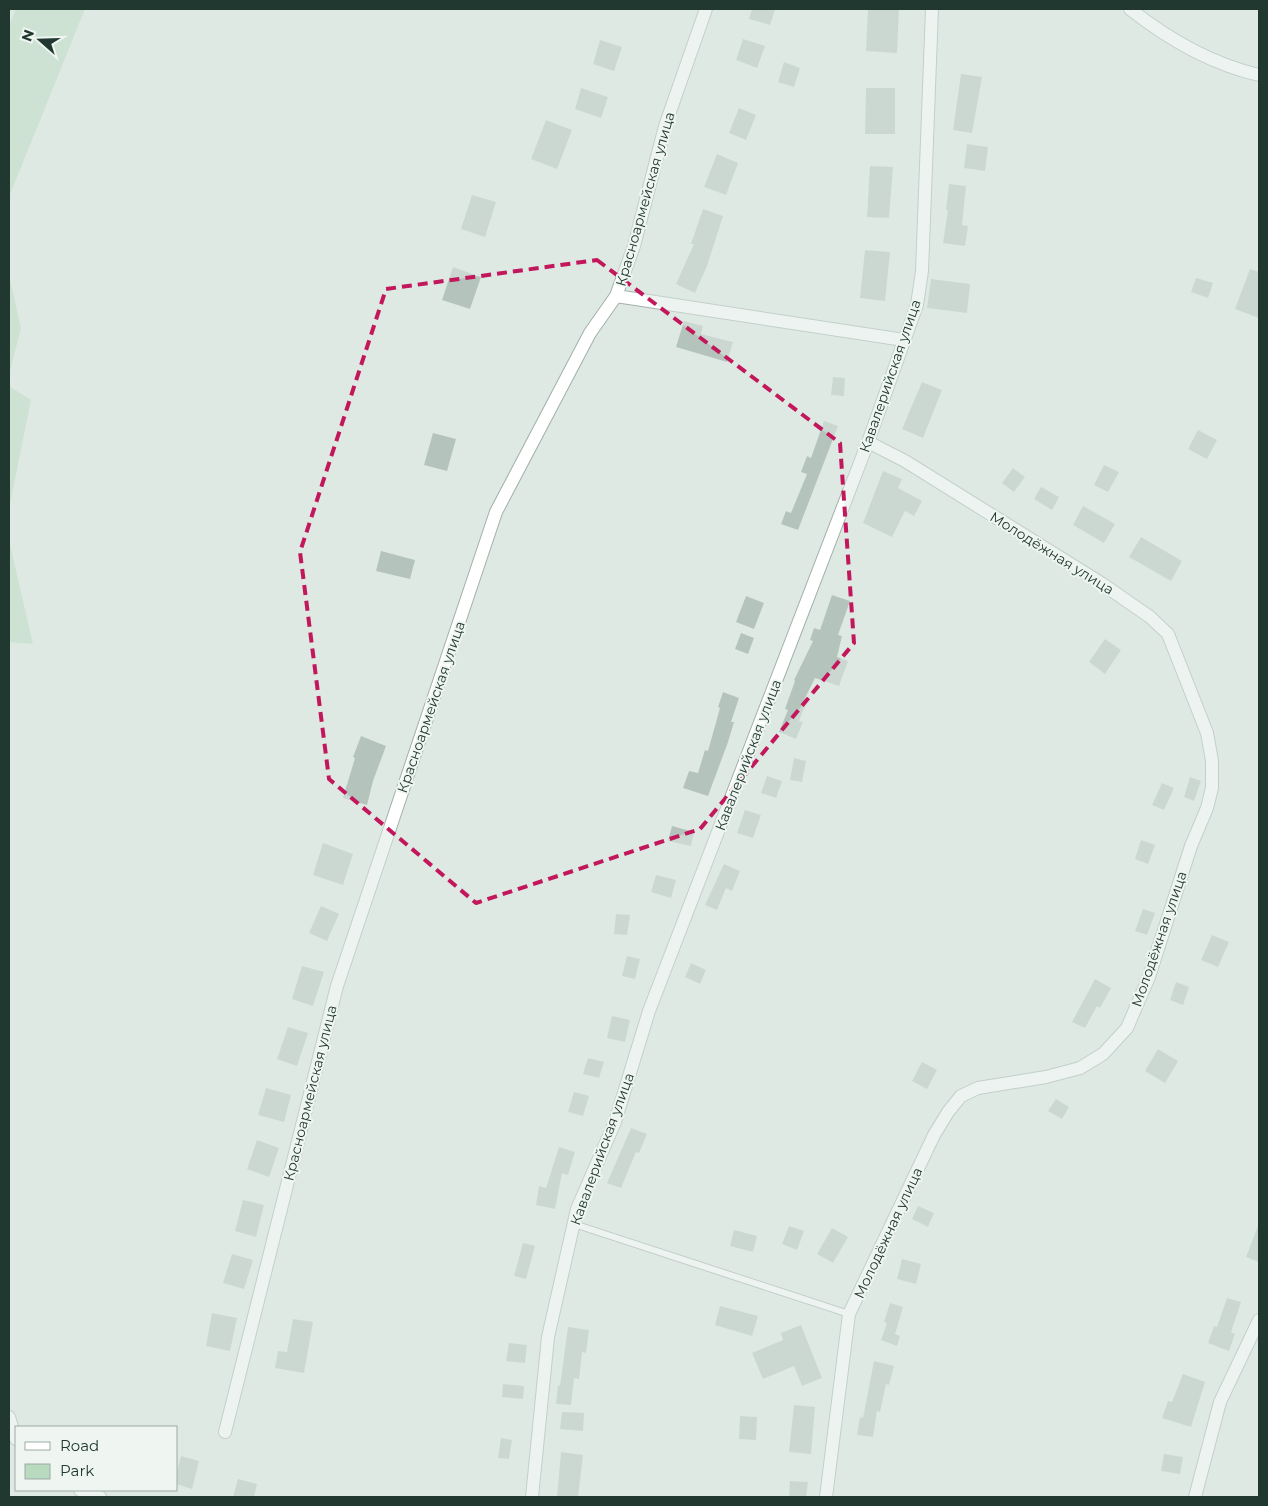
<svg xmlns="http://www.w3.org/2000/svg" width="1268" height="1506" font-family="Montserrat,sans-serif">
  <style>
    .green { fill: #b8dabf }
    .building { fill: #b4c4bd }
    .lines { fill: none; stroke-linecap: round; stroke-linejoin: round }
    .service-casing { stroke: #a2b0ab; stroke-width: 8 }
    .minor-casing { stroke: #a2b0ab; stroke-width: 14 }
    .service { stroke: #fff; stroke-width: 6 }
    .minor { stroke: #fff; stroke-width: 12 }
    .marked { fill: none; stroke: #c2185b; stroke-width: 4; stroke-dasharray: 10 6; stroke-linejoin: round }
    .labels { text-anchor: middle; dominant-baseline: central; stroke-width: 4; stroke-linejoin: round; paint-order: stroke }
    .street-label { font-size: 14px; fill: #213831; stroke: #eff6f2 }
  </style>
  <rect width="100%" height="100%" fill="#dfe9e4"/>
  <!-- green -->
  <path class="green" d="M 16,9 L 85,9 L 9,197 L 9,26 Z
    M 9,275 L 21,328 L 9,375 Z
    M 9,386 L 31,400 L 9,509 Z
    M 9,540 L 33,644 L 9,642 Z"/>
  <!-- building -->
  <path class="building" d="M 752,9 L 775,9 L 770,25 L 749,19 Z
    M 868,9 L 899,9 L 897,53 L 866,51 Z
    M 743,39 L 765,46 L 757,68 L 736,60 Z
    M 600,40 L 622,47 L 614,71 L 593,64 Z
    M 784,62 L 800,68 L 794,87 L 778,82 Z
    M 961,74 L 982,77 L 972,133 L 953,130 Z
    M 581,88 L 608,97 L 601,118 L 575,109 Z
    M 866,88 L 895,88 L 895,134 L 865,134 Z
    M 739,108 L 756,115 L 746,140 L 729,133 Z
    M 546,120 L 572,130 L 557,169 L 531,159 Z
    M 967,144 L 988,147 L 985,171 L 964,168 Z
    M 717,154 L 738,163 L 726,195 L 704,187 Z
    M 870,166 L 893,167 L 889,218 L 867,217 Z
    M 949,184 L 966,186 L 962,225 L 968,226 L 965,246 L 943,243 L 948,210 L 946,210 Z
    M 472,195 L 496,202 L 485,237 L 461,229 Z
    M 703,209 L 723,216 L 707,266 L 695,293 L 676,284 L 694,244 L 691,244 Z
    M 865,250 L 890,252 L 885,301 L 860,298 Z
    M 453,267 L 481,277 L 470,309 L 442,300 Z
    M 1250,269 L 1259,272 L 1259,318 L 1235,309 Z
    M 1196,278 L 1213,283 L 1208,298 L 1191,292 Z
    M 931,279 L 970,284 L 967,313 L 927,308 Z
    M 684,321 L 703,326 L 701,334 L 733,342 L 727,362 L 676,347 Z
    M 833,377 L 845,378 L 844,396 L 831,395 Z
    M 922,382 L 942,390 L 923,438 L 902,429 Z
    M 824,421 L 838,426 L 798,530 L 781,524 L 786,511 L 791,513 L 807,474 L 801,472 L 807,456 L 811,458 Z
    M 1198,430 L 1217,440 L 1207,459 L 1188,449 Z
    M 433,433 L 456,439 L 447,471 L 424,465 Z
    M 1104,465 L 1119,472 L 1108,492 L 1094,485 Z
    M 1013,468 L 1025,477 L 1014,492 L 1002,483 Z
    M 883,471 L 902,479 L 898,488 L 922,501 L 914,516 L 905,511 L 892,537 L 863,523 Z
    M 1041,487 L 1059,497 L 1052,510 L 1034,499 Z
    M 1083,506 L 1115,524 L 1104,543 L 1073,525 Z
    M 1141,537 L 1182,561 L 1171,581 L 1129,557 Z
    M 381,551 L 415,560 L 410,579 L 376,571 Z
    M 832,595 L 850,601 L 838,635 L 842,636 L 837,657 L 848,661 L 839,686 L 815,678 L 803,702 L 806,703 L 799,721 L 803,722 L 796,739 L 779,732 L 788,710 L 785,709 L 795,681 L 794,680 L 813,641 L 810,640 L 814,628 L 820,630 Z
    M 746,596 L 764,603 L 754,629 L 736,622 Z
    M 741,633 L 754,638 L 748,654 L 735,649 Z
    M 1105,639 L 1121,650 L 1105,674 L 1089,662 Z
    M 723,692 L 739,698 L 731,722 L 734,722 L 728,742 L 708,796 L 683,788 L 689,771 L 698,773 L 705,750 L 708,751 L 720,708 L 718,707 Z
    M 361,736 L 386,746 L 373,781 L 367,805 L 343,798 L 355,758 L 353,757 Z
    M 794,758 L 806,761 L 802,782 L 790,780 Z
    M 767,776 L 782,781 L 776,798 L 761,793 Z
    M 1190,777 L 1201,781 L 1194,801 L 1184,797 Z
    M 1162,783 L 1174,788 L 1164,810 L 1152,805 Z
    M 745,810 L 761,815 L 753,838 L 737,833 Z
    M 672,826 L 694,832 L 691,846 L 668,841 Z
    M 1141,840 L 1155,845 L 1148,864 L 1135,859 Z
    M 323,843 L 353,854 L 343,885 L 313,875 Z
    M 724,864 L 740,871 L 732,891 L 726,888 L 717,910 L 705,905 Z
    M 656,875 L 676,880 L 671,898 L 651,892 Z
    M 321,906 L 339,914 L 327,941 L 309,933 Z
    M 1143,909 L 1155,913 L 1147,935 L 1135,931 Z
    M 616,914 L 630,915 L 627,935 L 614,934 Z
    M 1212,935 L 1229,942 L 1218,967 L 1201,960 Z
    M 627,956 L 640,959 L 635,979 L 622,976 Z
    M 691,963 L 706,970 L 700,984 L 685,977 Z
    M 302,966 L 324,972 L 313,1006 L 292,999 Z
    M 1095,979 L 1111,988 L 1100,1008 L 1097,1006 L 1085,1028 L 1072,1022 Z
    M 1176,982 L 1189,987 L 1183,1005 L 1170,1000 Z
    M 612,1016 L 630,1020 L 625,1042 L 607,1038 Z
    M 288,1027 L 308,1033 L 297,1066 L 277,1059 Z
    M 1158,1049 L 1178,1061 L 1165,1083 L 1145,1071 Z
    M 588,1058 L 604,1062 L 599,1078 L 583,1074 Z
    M 922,1062 L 937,1070 L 927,1089 L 912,1081 Z
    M 266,1088 L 291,1095 L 284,1122 L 258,1115 Z
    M 574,1092 L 589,1096 L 583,1116 L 568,1112 Z
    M 1056,1099 L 1069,1107 L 1062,1119 L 1048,1111 Z
    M 631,1128 L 647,1134 L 639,1153 L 636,1152 L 621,1188 L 607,1183 Z
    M 257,1140 L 279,1148 L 269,1177 L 247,1169 Z
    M 559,1147 L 575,1152 L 568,1175 L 562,1173 L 555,1209 L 536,1205 L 539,1186 L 546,1188 Z
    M 243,1200 L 264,1205 L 256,1237 L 235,1231 Z
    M 918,1206 L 934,1213 L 928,1227 L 912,1219 Z
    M 789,1226 L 804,1231 L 797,1250 L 782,1244 Z
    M 1258,1226 L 1259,1226 L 1259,1262 L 1246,1257 Z
    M 832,1228 L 848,1237 L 833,1263 L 817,1254 Z
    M 734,1230 L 757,1236 L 753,1252 L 730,1246 Z
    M 523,1243 L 535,1246 L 526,1279 L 514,1276 Z
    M 232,1254 L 253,1260 L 244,1289 L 223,1283 Z
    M 902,1259 L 921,1264 L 916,1284 L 897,1279 Z
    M 1227,1298 L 1241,1302 L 1231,1332 L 1235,1334 L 1229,1351 L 1208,1343 L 1214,1326 L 1217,1327 Z
    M 890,1303 L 903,1307 L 895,1334 L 900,1336 L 897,1346 L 881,1340 L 887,1323 L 884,1322 Z
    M 720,1306 L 758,1316 L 752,1336 L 715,1325 Z
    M 212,1313 L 237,1318 L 230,1351 L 206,1346 Z
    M 293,1319 L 313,1322 L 304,1373 L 275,1368 L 278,1351 L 287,1352 Z
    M 801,1325 L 822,1378 L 802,1386 L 794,1366 L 763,1379 L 752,1353 L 783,1340 L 781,1333 Z
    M 568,1327 L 589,1330 L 586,1353 L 582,1352 L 579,1379 L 574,1378 L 571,1405 L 556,1404 L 558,1385 L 560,1386 Z
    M 509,1343 L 527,1345 L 525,1363 L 506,1361 Z
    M 874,1361 L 894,1366 L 889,1385 L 886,1384 L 880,1412 L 877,1411 L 873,1437 L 857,1435 L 860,1417 L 863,1418 Z
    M 1183,1374 L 1205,1382 L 1191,1427 L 1162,1418 L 1168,1401 L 1172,1402 Z
    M 503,1384 L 524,1386 L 523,1399 L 502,1397 Z
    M 794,1405 L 815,1407 L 811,1454 L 789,1452 Z
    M 562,1412 L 584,1413 L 583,1431 L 560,1429 Z
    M 740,1416 L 757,1417 L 756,1440 L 739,1439 Z
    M 501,1438 L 512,1440 L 509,1459 L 498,1458 Z
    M 561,1452 L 583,1455 L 578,1497 L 557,1497 Z
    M 1164,1454 L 1183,1457 L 1180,1474 L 1161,1471 Z
    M 181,1456 L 199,1461 L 192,1489 L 176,1484 L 176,1475 Z
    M 238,1479 L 257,1484 L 254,1497 L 233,1497 Z
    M 790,1481 L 808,1482 L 806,1497 L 789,1497 Z"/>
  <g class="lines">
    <defs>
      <path id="service" d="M 574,1224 L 849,1314"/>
      <path id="minor" d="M 1130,9 C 1168,39 1211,64 1259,75
        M 616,296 L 904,340
        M 9,1417 L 16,1439
        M 225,1432 L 337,986 L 496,512 L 590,333 L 616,296 L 634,246 L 665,126 L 706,9
        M 80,1490 L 100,1497
        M 532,1497 L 548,1337 L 577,1209 L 615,1122 L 649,1011 L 868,442 L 917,305 L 922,271 L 932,9
        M 826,1497 L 849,1314 L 934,1135 L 948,1112 L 961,1096 L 978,1088 L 1046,1077 L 1080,1068 L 1103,1054 L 1127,1028 L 1149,977 L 1191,846 L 1207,808 L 1212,788 L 1212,761 L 1207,733 L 1168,634 L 1150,617 L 1101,583 L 905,461 L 868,442
        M 1195,1497 L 1220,1402 L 1259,1320"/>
    </defs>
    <!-- service casing -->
    <use href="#service" class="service-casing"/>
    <!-- minor casing -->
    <use href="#minor" class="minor-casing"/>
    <!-- service -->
    <use href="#service" class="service"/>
    <!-- minor -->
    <use href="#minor" class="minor"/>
  </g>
  <!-- marked area -->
  <path d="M0 0H1268V1506H0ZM 597,260 L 840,443 L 854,643 L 700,829 L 476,903 L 329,779 L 300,552 L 386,289 Z" fill="#dfe9e4" fill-opacity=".55" fill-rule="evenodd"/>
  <path class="marked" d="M 597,260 L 840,443 L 854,643 L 700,829 L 476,903 L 329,779 L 300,552 L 386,289 Z"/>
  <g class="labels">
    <!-- street labels -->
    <g class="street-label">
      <text transform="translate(645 199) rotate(-74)">Красноармейская улица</text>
      <text transform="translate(890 376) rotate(-71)">Кавалерийская улица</text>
      <text transform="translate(1052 553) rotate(32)">Молодёжная улица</text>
      <text transform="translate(431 707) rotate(-71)">Красноармейская улица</text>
      <text transform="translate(748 755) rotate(-69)">Кавалерийская улица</text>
      <text transform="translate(1159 939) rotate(-71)">Молодёжная улица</text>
      <text transform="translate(310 1093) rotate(-76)">Красноармейская улица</text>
      <text transform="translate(602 1149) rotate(-70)">Кавалерийская улица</text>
      <text transform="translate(888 1233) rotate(-65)">Молодёжная улица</text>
    </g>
  </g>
  <!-- border -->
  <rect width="1268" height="1506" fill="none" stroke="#213831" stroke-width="20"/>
  <!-- legend -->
  <rect x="15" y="1426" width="162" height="65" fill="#eff6f2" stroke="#9daaa5"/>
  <rect x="25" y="1442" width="25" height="8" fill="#ffffff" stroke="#9daaa5"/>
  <text x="60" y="1451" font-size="15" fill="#213831">Road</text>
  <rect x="25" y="1464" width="25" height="15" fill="#b8dabf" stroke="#9daaa5"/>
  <text x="60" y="1476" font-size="15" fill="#213831">Park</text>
  <!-- north arrow -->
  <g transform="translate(40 40) rotate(290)" stroke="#eff6f2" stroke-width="4" paint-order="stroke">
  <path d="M0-4L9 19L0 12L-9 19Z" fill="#213831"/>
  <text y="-8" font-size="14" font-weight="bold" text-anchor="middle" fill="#213831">N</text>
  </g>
</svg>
